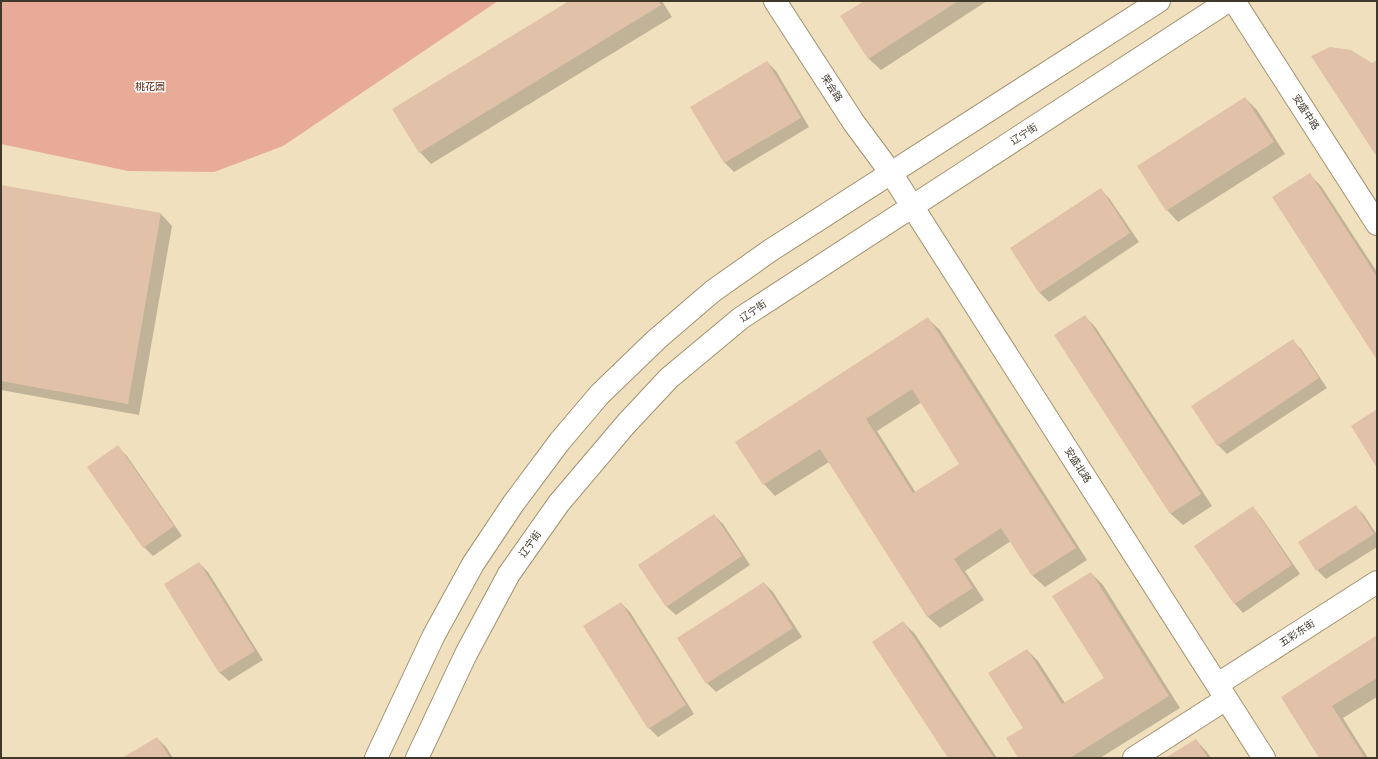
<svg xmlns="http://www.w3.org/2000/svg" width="1378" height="759" font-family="'Roboto Condensed','Noto Sans SC',sans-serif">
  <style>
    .green { fill: #e7ab97 }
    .shadow { fill: #0003; fill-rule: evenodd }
    .building { fill: #e1c2a9; fill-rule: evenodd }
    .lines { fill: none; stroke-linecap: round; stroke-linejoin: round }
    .minor-casing { stroke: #a29171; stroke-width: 24 }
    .tertiary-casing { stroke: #a29171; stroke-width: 24 }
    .minor { stroke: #fff; stroke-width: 22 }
    .tertiary { stroke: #fff; stroke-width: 22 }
    .labels { text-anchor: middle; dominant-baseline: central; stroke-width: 3; stroke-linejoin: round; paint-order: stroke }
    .park-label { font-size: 10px; fill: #541d07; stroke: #fff }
    .street-label { font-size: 10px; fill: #3f382b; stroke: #fff }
  </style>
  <rect width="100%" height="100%" fill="#f1e0be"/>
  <!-- green -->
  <path class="green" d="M 1,1 L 498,1 L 283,146 L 214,172 L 128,171 L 1,144 Z"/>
  <!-- shadow -->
  <path class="shadow" d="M 571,1 L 662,1 L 672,17 L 431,164 L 420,152 Z
    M 866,1 L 987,1 L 881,70 L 869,59 L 842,17 Z
    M 767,62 L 776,71 L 809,127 L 734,172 L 725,163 L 691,107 Z
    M 1245,98 L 1257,110 L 1285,154 L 1178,222 L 1167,210 Z
    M 1309,174 L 1321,186 L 1377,272 L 1377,358 Z
    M 1,186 L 161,214 L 172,226 L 139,415 L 1,390 Z
    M 1100,189 L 1109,198 L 1139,242 L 1049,302 L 1040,293 L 1011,248 Z
    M 1085,316 L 1096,328 L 1212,506 L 1183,525 L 1171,514 L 1055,335 Z
    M 928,319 L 940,330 L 1087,560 L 1045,587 L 1033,576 L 1011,541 L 965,571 L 984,600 L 940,628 L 928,617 L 829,462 L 775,496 L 764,484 ZM 922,402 L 961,464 L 916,493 L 877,431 Z
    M 1292,340 L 1301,349 L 1327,388 L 1227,454 L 1218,445 Z
    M 118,447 L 127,456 L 182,536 L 153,556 L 144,547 Z
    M 1355,506 L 1364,515 L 1377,535 L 1377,547 L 1326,579 L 1317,570 Z
    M 1253,508 L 1261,517 L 1300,574 L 1243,613 L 1235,604 L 1196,547 Z
    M 714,515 L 723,524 L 750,565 L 676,615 L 667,607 L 639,566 Z
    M 199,563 L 208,572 L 263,660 L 229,681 L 220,673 L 165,585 Z
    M 1091,573 L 1103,585 L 1180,708 L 1100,758 L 1019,758 L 1024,728 L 1027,650 L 1038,661 L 1065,703 L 1105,678 Z
    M 764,583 L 773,592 L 802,637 L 716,692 L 707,683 Z
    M 621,603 L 630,612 L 694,714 L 658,737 L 649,728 Z
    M 903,622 L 915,634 L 997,758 L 950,758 Z
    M 1377,636 L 1377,697 L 1343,718 L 1368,758 L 1320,758 L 1282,698 Z
    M 157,738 L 166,747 L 173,758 L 124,758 Z
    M 1196,740 L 1207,752 L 1211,758 L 1167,758 Z"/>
  <!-- building -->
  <path class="building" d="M 569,1 L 658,1 L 661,5 L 419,153 L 392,109 Z
    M 864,1 L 958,1 L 868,59 L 840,16 Z
    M 1330,47 L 1351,50 L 1372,63 L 1377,60 L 1377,157 L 1311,56 Z
    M 767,61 L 801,118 L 724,163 L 690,107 Z
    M 1245,97 L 1274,142 L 1166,211 L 1137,166 Z
    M 1310,173 L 1377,277 L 1377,360 L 1272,197 Z
    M 1,185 L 161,213 L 128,404 L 1,381 Z
    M 1101,188 L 1130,233 L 1039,293 L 1010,248 Z
    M 1085,315 L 1201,494 L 1170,514 L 1054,335 Z
    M 928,317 L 1076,548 L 1032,576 L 1001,528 L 954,559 L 973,588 L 927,617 L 820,449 L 763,485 L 735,442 ZM 912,389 L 959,464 L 913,493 L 866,419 Z
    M 1293,339 L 1319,378 L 1217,446 L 1191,406 Z
    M 1377,409 L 1377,468 L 1351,426 Z
    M 118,445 L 174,526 L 143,548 L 87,467 Z
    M 1356,505 L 1374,534 L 1316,571 L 1298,542 Z
    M 1253,506 L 1292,565 L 1234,604 L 1194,546 Z
    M 714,514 L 742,556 L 666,607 L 638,565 Z
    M 199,562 L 255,651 L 219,673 L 164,584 Z
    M 1091,572 L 1169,696 L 1070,758 L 1018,758 L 1006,738 L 1023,728 L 988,673 L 1027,649 L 1062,704 L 1104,678 L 1052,596 Z
    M 764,582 L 793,628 L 706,684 L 677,638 Z
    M 621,602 L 686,705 L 648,729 L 583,626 Z
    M 903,621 L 994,758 L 948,758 L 872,642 Z
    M 1377,635 L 1377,678 L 1332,706 L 1365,758 L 1319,758 L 1281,697 Z
    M 157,737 L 170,758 L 122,758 Z
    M 1196,739 L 1208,758 L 1165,758 Z"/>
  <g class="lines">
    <defs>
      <path id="minor" d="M 775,1 L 854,123 L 891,173 L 1264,758
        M 1234,1 L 1377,224
        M 1218,684 L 1377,582
        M 1134,758 L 1226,699"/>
      <path id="tertiary" d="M 376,758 L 434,635 L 473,564 L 513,504 L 560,441 L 600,394 L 657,339 L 713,291 L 771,250 L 1159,1
        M 417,758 L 466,654 L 509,574 L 559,503 L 626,424 L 669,378 L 741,318 L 1228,1"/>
    </defs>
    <!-- minor casing -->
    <use href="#minor" class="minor-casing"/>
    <!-- tertiary casing -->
    <use href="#tertiary" class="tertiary-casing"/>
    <!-- minor -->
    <use href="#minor" class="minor"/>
    <!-- tertiary -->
    <use href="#tertiary" class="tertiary"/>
  </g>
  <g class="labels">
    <!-- park labels -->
    <g class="park-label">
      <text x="150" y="86">桃花园</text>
    </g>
    <!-- street labels -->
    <g class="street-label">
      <text transform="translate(832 88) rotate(57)">荣会路</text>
      <text transform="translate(1306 112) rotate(57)">安盛中路</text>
      <text transform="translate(1024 134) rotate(-33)">辽宁街</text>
      <text transform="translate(753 311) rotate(-34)">辽宁街</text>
      <text transform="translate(1078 465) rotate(57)">安盛北路</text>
      <text transform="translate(530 544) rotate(-55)">辽宁街</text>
      <text transform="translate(1297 633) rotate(-33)">五彩东街</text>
    </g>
  </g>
  <!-- border -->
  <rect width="1378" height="759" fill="none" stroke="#3f382b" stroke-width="4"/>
</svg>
